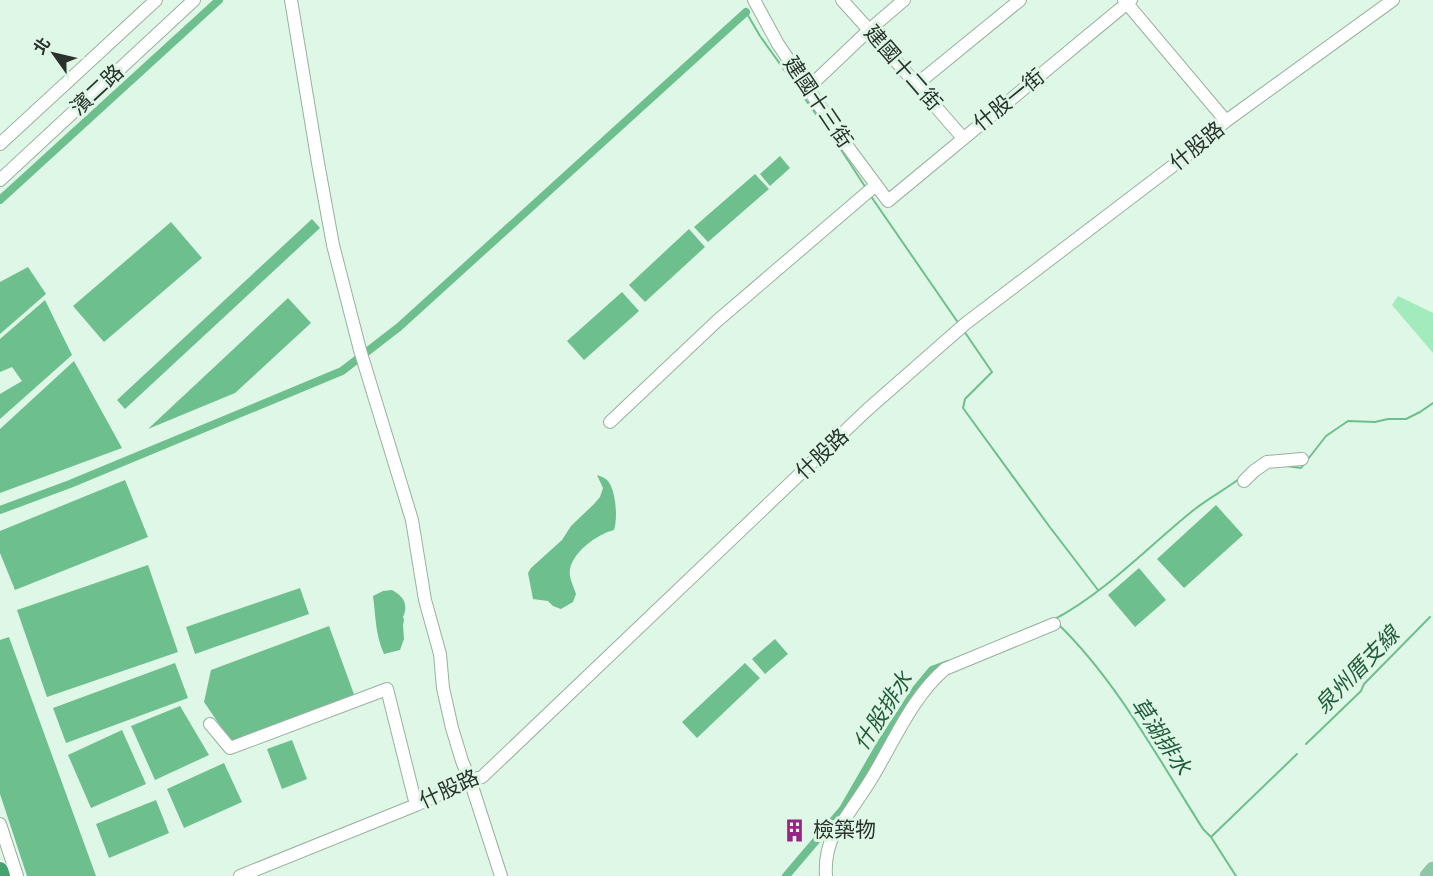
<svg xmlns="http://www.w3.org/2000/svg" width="1433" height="876" font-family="Signika,'Noto Sans TC',sans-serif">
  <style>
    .green { fill: #a3ebbd }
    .water { fill: #6ebf8e }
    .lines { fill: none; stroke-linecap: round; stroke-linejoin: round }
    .stream { stroke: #6ebf8e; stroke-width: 2 }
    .canal { stroke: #6ebf8e; stroke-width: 8 }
    .minor-casing { stroke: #99b0a0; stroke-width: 14 }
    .major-casing { stroke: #fff; stroke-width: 16 }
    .highway-casing { stroke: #fff; stroke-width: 18 }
    .minor { stroke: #fff; stroke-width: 12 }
    .major { stroke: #8fc8a8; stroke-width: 15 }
    .highway { stroke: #45a36e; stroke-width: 16 }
    .labels { text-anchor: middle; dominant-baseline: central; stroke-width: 6; stroke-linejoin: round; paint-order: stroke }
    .street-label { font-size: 21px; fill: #29322c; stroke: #dff7e6 }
    .poi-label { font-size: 21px; fill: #29322c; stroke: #dff7e6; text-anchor: start }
    .water-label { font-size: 22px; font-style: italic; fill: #215c3b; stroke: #dff7e6 }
  </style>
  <rect width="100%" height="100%" fill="#dff7e6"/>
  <!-- green -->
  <path class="green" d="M 1398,296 L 1433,313 L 1433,353 L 1392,305 Z"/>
  <!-- water -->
  <path class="water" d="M 780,156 L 790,168 L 770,186 L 760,174 Z
    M 755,174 L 769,189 L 708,242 L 694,227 Z
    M 312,219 L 320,228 L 125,409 L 117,400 Z
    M 171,222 L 202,258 L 104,342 L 73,306 Z
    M 689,229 L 705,247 L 645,302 L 629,285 Z
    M 28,267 L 46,294 L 0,334 L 0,282 Z
    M 622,292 L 639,311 L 584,360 L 567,341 Z
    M 288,298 L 311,323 L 235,393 L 148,429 Z
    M 45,300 L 72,355 L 0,419 L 0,394 L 22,381 L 12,367 L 0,372 L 0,339 Z
    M 74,361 L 122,448 L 0,493 L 0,429 Z
    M 597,475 C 600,476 605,478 607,480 C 616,489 618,518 614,530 C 597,534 567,555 570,576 C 571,582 574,588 576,594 L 573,602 L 561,609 L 553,606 L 548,601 L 533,599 L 528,573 L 531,568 L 562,540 L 571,526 L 594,504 L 600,497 L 603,488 Z
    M 125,480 L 148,537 L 15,590 L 0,553 L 0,531 Z
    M 1216,505 L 1243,535 L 1184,588 L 1157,559 Z
    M 148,565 L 178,652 L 47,697 L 17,610 Z
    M 1139,568 L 1166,600 L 1135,627 L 1108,595 Z
    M 300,588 L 309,614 L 195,654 L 186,627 Z
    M 392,590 C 403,596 409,604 403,617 L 404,620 L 403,625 L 404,639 L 400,650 L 384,654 C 375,633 376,618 373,596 L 383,591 Z
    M 329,626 L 355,697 L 232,743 L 204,702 L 211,670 Z
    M 9,637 L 96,876 L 27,876 L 0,794 L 0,640 Z
    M 775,639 L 788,654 L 765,674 L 752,659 Z
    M 175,663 L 188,698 L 66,743 L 53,708 Z
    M 745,663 L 760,678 L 697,738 L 682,722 Z
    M 180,706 L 209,755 L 155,780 L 131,726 Z
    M 122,730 L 146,784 L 91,808 L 68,755 Z
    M 292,740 L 307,779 L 282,789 L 267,749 Z
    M 224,763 L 242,802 L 184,828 L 167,789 Z
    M 156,800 L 169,833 L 109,858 L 96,824 Z"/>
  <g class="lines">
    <!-- stream -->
    <path class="stream" d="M 746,12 L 760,36 L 838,145 L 866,188
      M 870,195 L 959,324
      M 964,331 L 992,372 L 965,399 L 963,408 L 1049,526 L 1098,590
      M 1287,466 L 1301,468 L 1326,436 L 1348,421 L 1375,422 L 1388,419 L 1406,419 L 1420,412 L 1433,403
      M 1055,619 C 1104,593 1147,548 1190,513 C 1205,500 1223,491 1239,479
      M 1058,624 C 1117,681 1159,760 1203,829 L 1211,837 L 1236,876
      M 1306,744 L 1361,691 L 1364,684 L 1430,617
      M 1211,837 L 1297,754"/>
    <!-- canal -->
    <path class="canal" d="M 0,200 L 219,0
      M 0,510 L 70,484 L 342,371 L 399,327 L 746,12
      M 786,876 L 843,809 L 880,745 L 917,688 L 932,670 L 948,664"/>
    <defs>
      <path id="minor" d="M 291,0 L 318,163 L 333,245 L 360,350 L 412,520 L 425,600 L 440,654 L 443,688 L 452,728 L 462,761 L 470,780 L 501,876
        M 754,0 L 778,44 L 839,135 L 888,201 L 1131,0
        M 842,0 L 869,30 L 963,138
        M 1124,0 L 1226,121
        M 917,84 L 1020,0
        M 808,88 L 869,30 L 904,0
        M 0,144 L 156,0
        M 0,180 L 194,0
        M 610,422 L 717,321 L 876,185
        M 1244,481 L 1254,471 L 1267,462 L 1302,459
        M 210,724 L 230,748 L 387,689 L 416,805
        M 0,824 L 17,876
        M 240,876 L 416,805 L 470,780 L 482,777 L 867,410 L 965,324 L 1191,152 L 1205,138 L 1226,121 L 1393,0
        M 826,876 C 825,862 827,849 833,836 C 845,818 858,800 870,781 C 893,744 911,698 945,669 L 1054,624"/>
      <path id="major" d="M 1427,876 L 1433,869"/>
      <path id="highway" d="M 0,870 L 2,876"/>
    </defs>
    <!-- minor casing -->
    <use href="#minor" class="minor-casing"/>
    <!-- major casing -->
    <use href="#major" class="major-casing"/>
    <!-- highway casing -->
    <use href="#highway" class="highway-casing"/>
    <!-- minor -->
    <use href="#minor" class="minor"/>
    <!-- major -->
    <use href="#major" class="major"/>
    <!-- highway -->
    <use href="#highway" class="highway"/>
  </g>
  <!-- icons -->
  <defs>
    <symbol id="building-bare" viewBox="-9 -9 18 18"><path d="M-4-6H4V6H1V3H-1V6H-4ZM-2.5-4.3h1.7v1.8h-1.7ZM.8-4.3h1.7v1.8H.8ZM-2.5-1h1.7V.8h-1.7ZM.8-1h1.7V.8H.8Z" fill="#962583" stroke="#dff7e6" stroke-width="2.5" paint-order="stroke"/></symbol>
  </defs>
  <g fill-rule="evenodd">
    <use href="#building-bare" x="778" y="814" width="33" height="33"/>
  </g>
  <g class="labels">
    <!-- street labels -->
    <g class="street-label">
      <text transform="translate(903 68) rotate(49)">建國十二街</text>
      <text transform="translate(97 90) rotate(-43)">濱二路</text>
      <text transform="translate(1009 100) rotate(-39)">什股一街</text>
      <text transform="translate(818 102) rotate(56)">建國十三街</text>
      <text transform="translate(1197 146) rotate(-39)">什股路</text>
      <text transform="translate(822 454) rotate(-43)">什股路</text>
      <text transform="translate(449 789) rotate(-25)">什股路</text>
    </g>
    <!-- poi labels -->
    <g class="poi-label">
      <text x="813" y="830">檢築物</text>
    </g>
    <!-- water labels -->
    <g class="water-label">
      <text transform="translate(1357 670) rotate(-46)">泉州厝支線</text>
      <text transform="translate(883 711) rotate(-57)">什股排水</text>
      <text transform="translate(1161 736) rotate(56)">草湖排水</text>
    </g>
  </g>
  <!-- north arrow -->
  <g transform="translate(54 54) rotate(304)" stroke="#dff7e6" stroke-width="4.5" paint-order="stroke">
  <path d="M0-4.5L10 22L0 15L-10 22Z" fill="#29322c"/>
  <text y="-9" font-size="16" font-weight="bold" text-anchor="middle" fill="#29322c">北</text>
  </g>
</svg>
